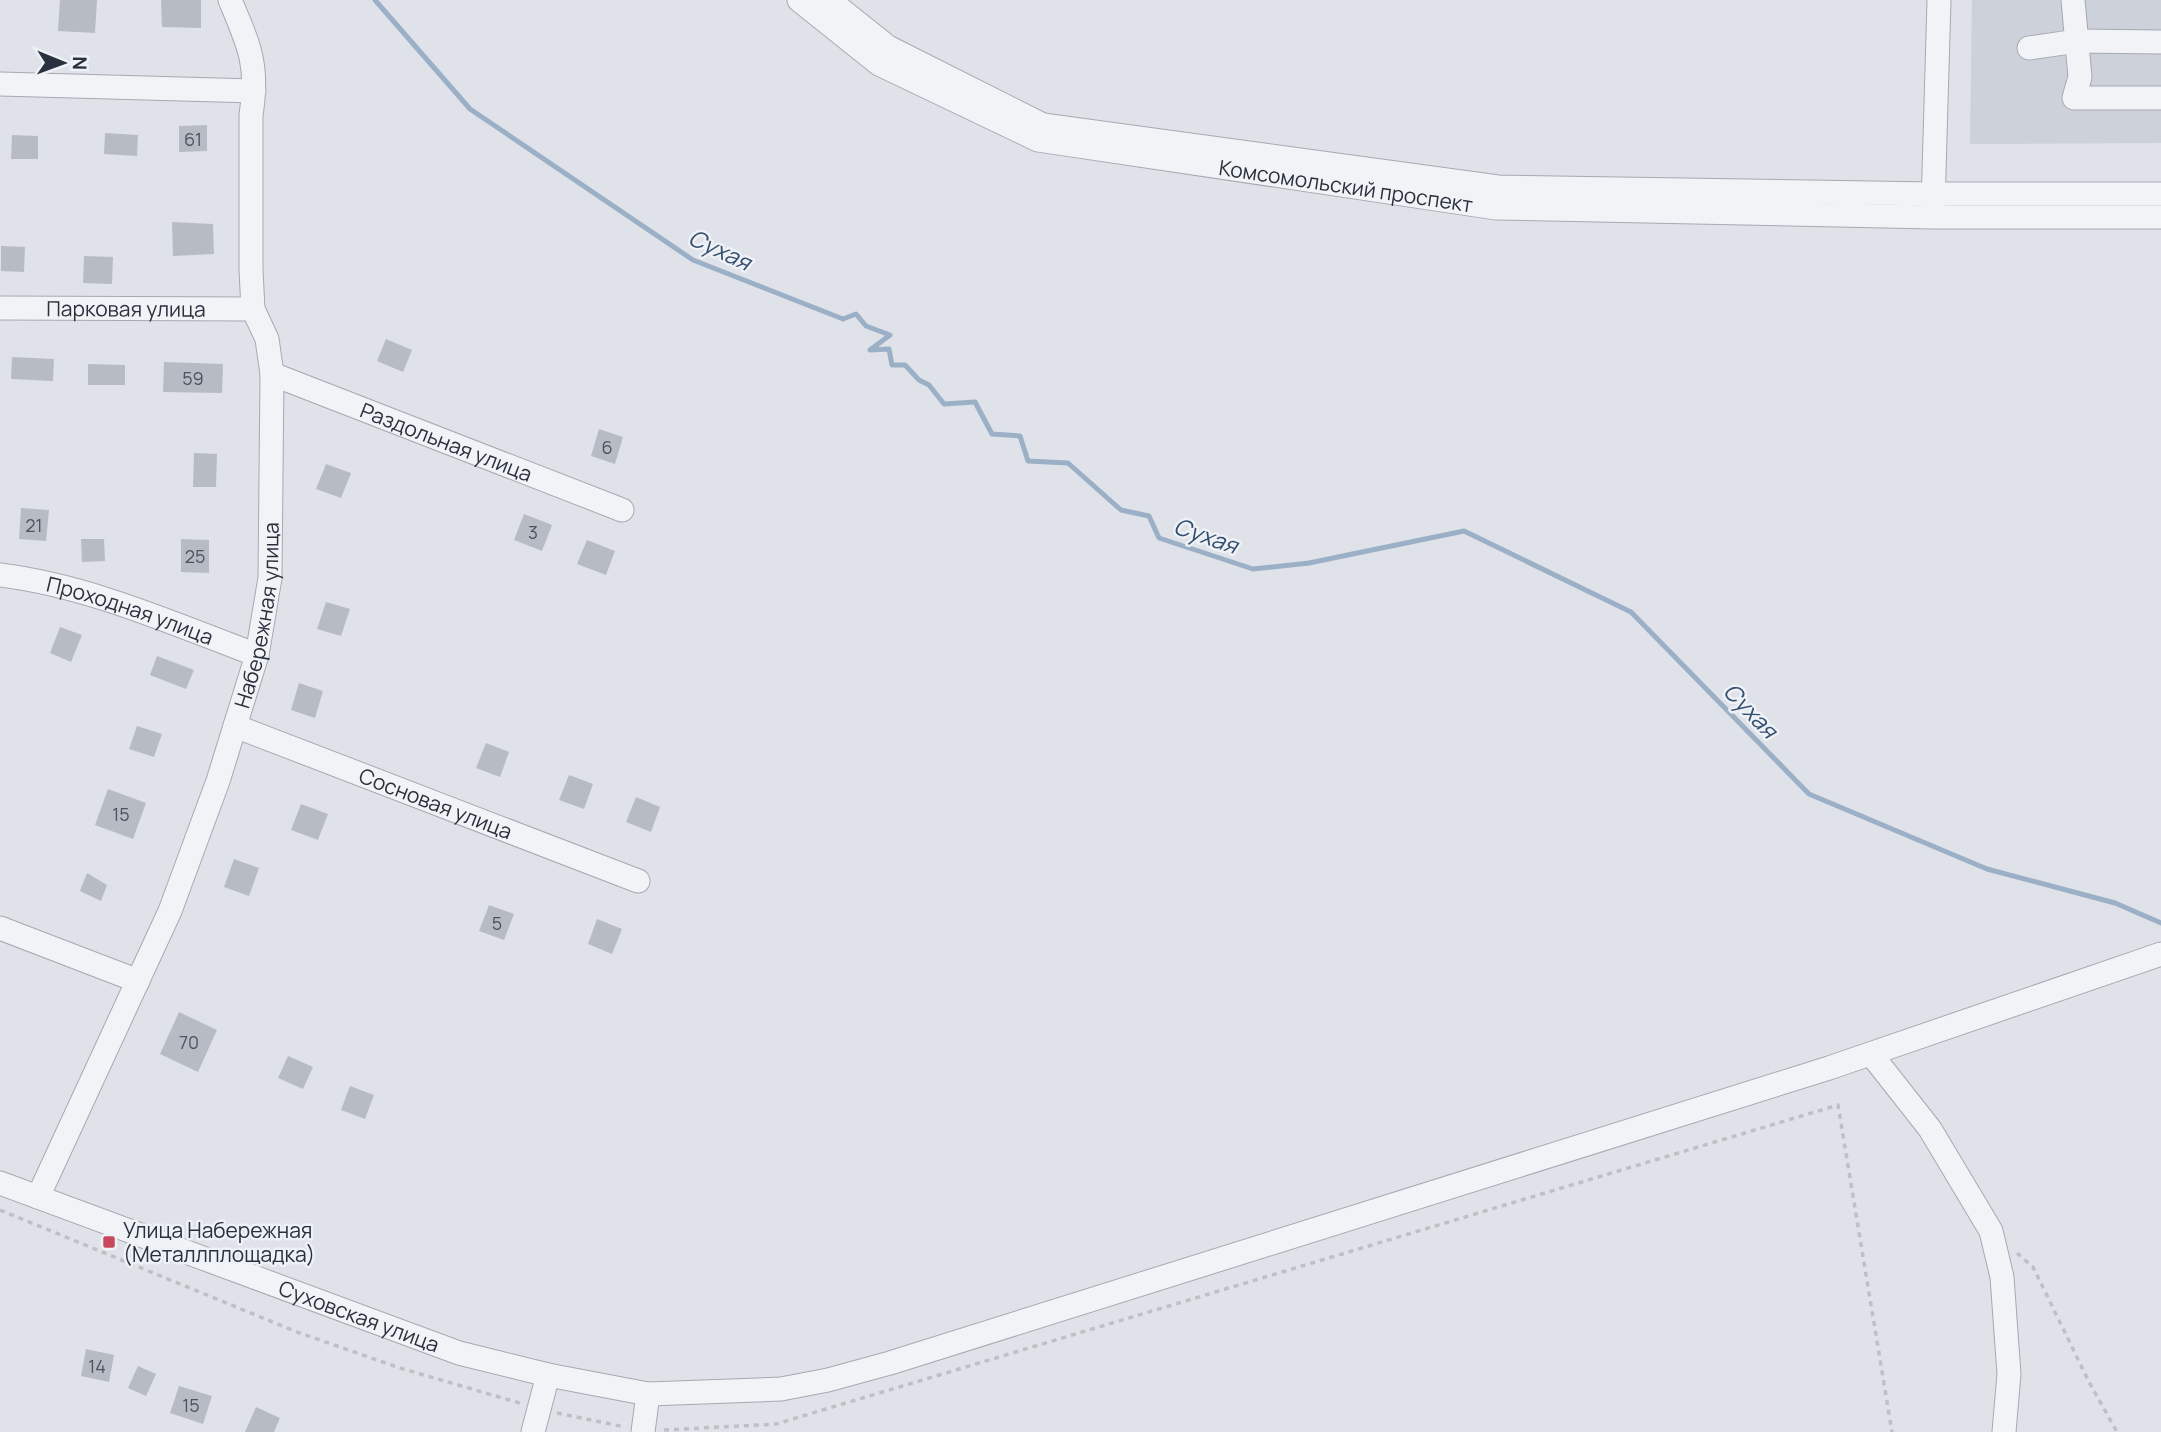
<svg xmlns="http://www.w3.org/2000/svg" width="2161" height="1432" font-family="Manrope,sans-serif">
  <style>
    .built { fill: #cdd1d9 }
    .lines { fill: none; stroke-linecap: round; stroke-linejoin: round }
    .stream { stroke: #9bb0c6; stroke-width: 5 }
    .building { fill: #b7bcc4 }
    .minor-casing { stroke: #a5a9b2; stroke-width: 25 }
    .path { stroke: #bec0c6; stroke-width: 3.5; stroke-dasharray: 5 5; stroke-linecap: butt }
    .minor { stroke: #f2f3f6; stroke-width: 23 }
    .poi-dot { fill: #c7495c; stroke: #eef1f5; stroke-width: 2.5 }
    .labels { text-anchor: middle; dominant-baseline: central; stroke-width: 5; stroke-linejoin: round; paint-order: stroke }
    .number-label { font-size: 18px; fill: #4c5360 }
    .street-label { font-size: 21px; fill: #29303e; stroke: #eef1f5 }
    .poi-label { font-size: 21px; fill: #29303e; stroke: #eef1f5; text-anchor: start }
    .water-label { font-size: 23px; font-style: italic; fill: #354f70; stroke: #eef1f5 }
  </style>
  <rect width="100%" height="100%" fill="#dfe2e8"/>
  <!-- built -->
  <path class="built" d="M 1972,0 L 2161,0 L 2161,143 L 1970,144 Z"/>
  <g class="lines">
    <!-- stream -->
    <path class="stream" d="M 375,0 L 470,109 L 693,260 L 843,319 L 856,314 L 866,326 L 890,335 L 870,350 L 889,349 L 892,365 L 905,365 L 919,380 L 929,385 L 944,404 L 975,402 L 992,434 L 1020,436 L 1028,461 L 1068,463 L 1121,510 L 1149,516 L 1159,538 L 1253,569 L 1309,563 L 1464,531 L 1631,612 L 1809,794 L 1987,869 L 2115,903 L 2161,923"/>
  </g>
  <!-- building -->
  <path class="building" d="M 60,0 L 97,0 L 95,33 L 58,31 Z
    M 161,0 L 201,0 L 201,28 L 162,27 Z
    M 207,125 L 207,151 L 179,152 L 179,126 Z
    M 105,133 L 138,135 L 137,156 L 104,154 Z
    M 12,135 L 38,136 L 38,159 L 11,159 Z
    M 172,222 L 213,224 L 214,254 L 173,256 Z
    M 1,246 L 25,247 L 24,272 L 1,271 Z
    M 84,256 L 113,257 L 112,284 L 83,283 Z
    M 386,339 L 412,350 L 403,372 L 377,361 Z
    M 12,357 L 54,359 L 53,381 L 11,379 Z
    M 164,362 L 223,364 L 222,393 L 163,392 Z
    M 88,364 L 125,365 L 125,385 L 88,385 Z
    M 599,429 L 623,437 L 615,464 L 591,456 Z
    M 194,453 L 217,454 L 216,487 L 193,487 Z
    M 326,464 L 351,473 L 341,498 L 316,489 Z
    M 21,508 L 49,510 L 46,541 L 19,539 Z
    M 524,514 L 552,525 L 542,551 L 514,540 Z
    M 81,539 L 104,539 L 105,561 L 82,562 Z
    M 181,539 L 209,540 L 209,573 L 181,572 Z
    M 587,540 L 615,551 L 606,575 L 577,564 Z
    M 326,602 L 350,609 L 341,636 L 317,629 Z
    M 60,627 L 82,635 L 71,662 L 50,653 Z
    M 157,656 L 194,670 L 186,689 L 150,675 Z
    M 299,683 L 323,691 L 315,718 L 291,710 Z
    M 137,726 L 162,734 L 154,757 L 129,749 Z
    M 486,743 L 509,752 L 500,777 L 476,768 Z
    M 569,775 L 593,784 L 584,809 L 559,800 Z
    M 108,789 L 146,803 L 133,839 L 95,825 Z
    M 636,797 L 660,807 L 651,832 L 626,822 Z
    M 301,804 L 328,814 L 318,840 L 291,830 Z
    M 234,859 L 259,868 L 249,896 L 224,887 Z
    M 87,873 L 107,885 L 101,901 L 80,891 Z
    M 489,905 L 514,914 L 504,940 L 479,931 Z
    M 597,919 L 622,929 L 612,954 L 588,944 Z
    M 179,1012 L 217,1030 L 198,1072 L 160,1054 Z
    M 288,1056 L 313,1067 L 303,1089 L 278,1078 Z
    M 350,1086 L 374,1095 L 365,1119 L 341,1110 Z
    M 86,1349 L 114,1355 L 109,1382 L 81,1376 Z
    M 138,1366 L 156,1374 L 146,1396 L 128,1388 Z
    M 179,1386 L 212,1396 L 203,1424 L 170,1413 Z
    M 256,1407 L 280,1418 L 274,1432 L 245,1432 Z"/>
  <g class="lines">
    <defs>
      <g id="minor">
        <path id="s1" d="M 799,0 L 879,64 L 1038,140 L 1496,208 L 1933,217 L 2161,217"/>
        <path d="M 829,0 L 888,47 L 1043,125 L 1498,187 L 1934,194 L 2161,194"/>
        <path d="M 2073,0 L 2080,77 L 2074,98 L 2161,98"/>
        <path d="M 2029,48 L 2077,41 L 2161,42"/>
        <path d="M 0,84 L 254,91"/>
        <path d="M 1933,207 L 1939,0"/>
        <path id="s2" d="M 0,308 L 253,309"/>
        <path id="s3" d="M 272,374 L 622,510"/>
        <path id="s4" d="M 0,575 C 89,586 174,624 257,655"/>
        <path id="s5" d="M 235,726 L 638,881"/>
        <path d="M 0,928 L 138,981"/>
        <path d="M 1871,1054 L 1930,1129 L 1991,1231 L 2002,1277 L 2009,1374 L 2004,1432"/>
        <path id="s6" d="M 0,1183 L 459,1353 L 548,1375 L 648,1394 L 781,1389 L 828,1380 L 890,1363 L 1829,1068 L 2161,954"/>
        <path id="s7" d="M 38,1197 L 170,911 L 218,781 L 257,655 L 270,578 L 272,374 L 267,339 L 253,309 L 251,270 L 251,115 C 259,65 249,45 230,0"/>
        <path d="M 533,1432 L 548,1375"/>
        <path d="M 643,1432 L 648,1394"/>
      </g>
    </defs>
    <!-- minor casing -->
    <use href="#minor" class="minor-casing"/>
    <!-- path -->
    <path class="path" d="M 0,1210 L 297,1332 L 400,1368 L 523,1404
      M 2017,1253 L 2033,1267 L 2089,1382 L 2117,1432
      M 557,1413 L 625,1427
      M 664,1430 L 776,1424 L 1838,1105 L 1892,1432"/>
    <!-- minor -->
    <use href="#minor" class="minor"/>
  </g>
  <!-- markers -->
  <rect class="poi-dot" x="102" y="1235" width="14" height="14" rx="3.5"/>
  <g class="labels">
    <!-- number labels -->
    <g class="number-label">
      <text x="193" y="139">61</text>
      <text x="193" y="378">59</text>
      <text x="607" y="447">6</text>
      <text x="34" y="525">21</text>
      <text x="533" y="532">3</text>
      <text x="195" y="556">25</text>
      <text x="121" y="814">15</text>
      <text x="497" y="923">5</text>
      <text x="189" y="1042">70</text>
      <text x="97" y="1366">14</text>
      <text x="191" y="1405">15</text>
    </g>
    <!-- street labels -->
    <g class="street-label">
      <text stroke="none"><textPath href="#s1" startOffset="590">Комсомольский проспект</textPath></text>
      <text stroke="none"><textPath href="#s2" startOffset="126">Парковая улица</textPath></text>
      <text stroke="none"><textPath href="#s3" startOffset="187">Раздольная улица</textPath></text>
      <text stroke="none"><textPath href="#s4" startOffset="135">Проходная улица</textPath></text>
      <text stroke="none"><textPath href="#s7" startOffset="625">Набережная улица</textPath></text>
      <text stroke="none"><textPath href="#s5" startOffset="215">Сосновая улица</textPath></text>
      <text stroke="none"><textPath href="#s6" startOffset="383">Суховская улица</textPath></text>
    </g>
    <!-- poi labels -->
    <g class="poi-label">
      <text x="123" y="1230">Улица Набережная<tspan x="123" dy="24">(Металлплощадка)</tspan></text>
    </g>
    <!-- water labels -->
    <g class="water-label">
      <text transform="translate(720 249) rotate(25)">Сухая</text>
      <text transform="translate(1206 535) rotate(19)">Сухая</text>
      <text transform="translate(1751 710) rotate(46)">Сухая</text>
    </g>
  </g>
  <!-- north arrow -->
  <g transform="translate(63 63) rotate(91)" stroke="#eef1f5" stroke-width="5" paint-order="stroke">
  <path d="M0-5L12 26L0 18L-12 26Z" fill="#29303e"/>
  <text y="-10" font-size="19" font-weight="bold" text-anchor="middle" fill="#29303e">N</text>
  </g>
</svg>
